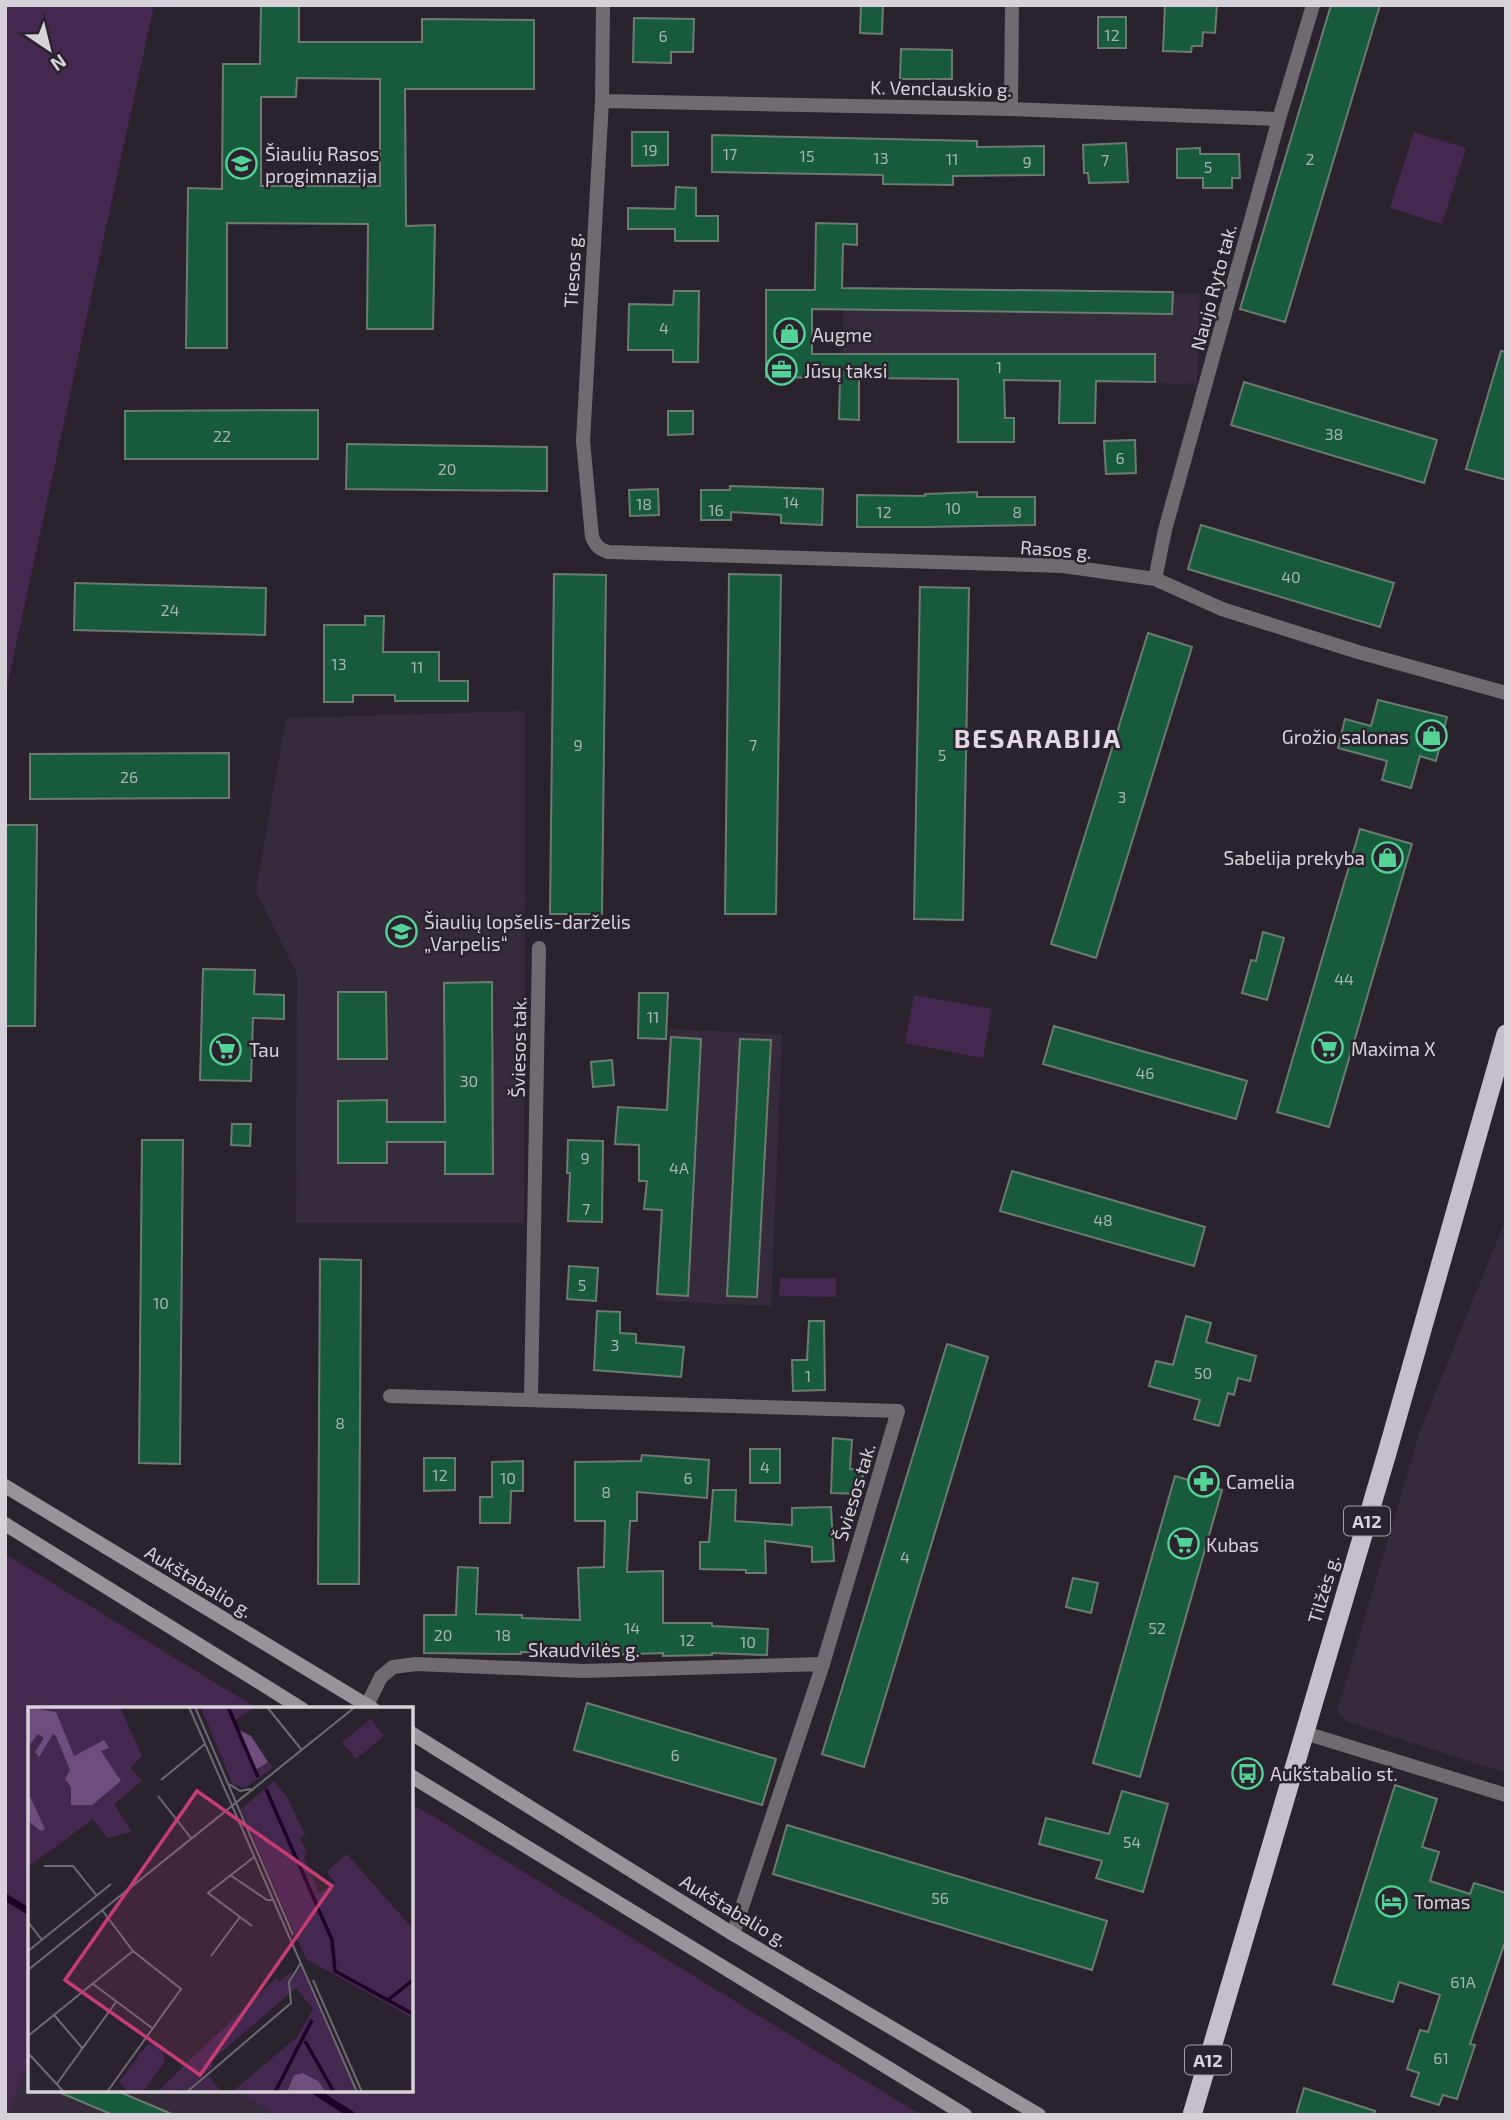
<svg xmlns="http://www.w3.org/2000/svg" width="1511" height="2120" font-family="'Exo 2',sans-serif">
  <style>
    .built { fill: #362b3b }
    .green { fill: #442850 }
    .lines { fill: none; stroke-linecap: round; stroke-linejoin: round }
    .stream { stroke: #1e0129; stroke-width: 7 }
    .building { fill: #185a3c; stroke: #6c7b72; stroke-width: 2; fill-rule: evenodd }
    .minor { stroke: #6f6b71; stroke-width: 14 }
    .secondary { stroke: #98929b; stroke-width: 14 }
    .trunk { stroke: #c6becb; stroke-width: 19 }
    .labels { text-anchor: middle; dominant-baseline: central; stroke-width: 5; stroke-linejoin: round; paint-order: stroke }
    .number-label { font-size: 16px; fill: #a7b4b2 }
    .shield { fill: #2a232e; stroke: #a39ea6; stroke-width: 2 }
    .shield-label { font-size: 18px; font-weight: bold; fill: #d7d2d9 }
    .street-label { font-size: 19px; fill: #d7d2d9; stroke: #2a232e }
    .poi-label { font-size: 19px; fill: #d7d2d9; stroke: #2a232e; text-anchor: start }
    .district-label { font-size: 26px; font-weight: bold; letter-spacing: 2px; fill: #e0d6e4; stroke: #2a232e }
    .inset-river { fill: none; stroke: #1e0129; stroke-width: 3.5 }
    .inset-road { fill: none; stroke: #6f6972; stroke-width: 2 }
    .view { fill: #c63d74; fill-opacity: 0.15; stroke: #c63d74; stroke-width: 3.5 }
    .inset-edge { fill: none; stroke: #d7d2d9; stroke-width: 3.5 }
  </style>
  <rect width="100%" height="100%" fill="#2a232e"/>
  <!-- built -->
  <path class="built" d="M 844,288 L 1200,294 L 1197,384 L 842,377 Z
    M 525,711 L 524,1223 L 296,1223 L 297,974 L 256,891 L 286,718 Z
    M 669,1029 L 782,1034 L 771,1306 L 656,1301 Z
    M 1506,1219 L 1506,1773 L 1348,1722 L 1337,1712 L 1420,1431 Z
    M 30,2060 L 30,2090 L 234,2090 L 256,2102 L 273,2115 L 7,2115 Z"/>
  <!-- green -->
  <path class="green" d="M 5,5 L 154,5 L 5,696 Z
    M 1414,132 L 1466,148 L 1442,224 L 1390,208 Z
    M 914,995 L 992,1009 L 983,1058 L 905,1043 Z
    M 780,1278 L 836,1278 L 836,1297 L 779,1296 Z
    M 5,1554 L 258,1709 L 30,1709 L 30,2060 L 7,2115 L 5,2115 Z
    M 411,1803 L 921,2115 L 273,2115 L 256,2102 L 234,2090 L 411,2090 Z"/>
  <g class="lines">
    <!-- stream -->
    <path class="stream" d="M 5,1897 L 30,1912
      M 313,2090 L 352,2115"/>
  </g>
  <!-- building -->
  <path class="building" d="M 261,5 L 299,5 L 299,42 L 422,42 L 422,19 L 534,20 L 534,89 L 405,89 L 406,226 L 435,225 L 433,329 L 367,329 L 368,224 L 227,223 L 227,348 L 186,348 L 188,188 L 222,189 L 223,64 L 260,64 ZM 297,78 L 380,79 L 380,186 L 261,186 L 261,97 L 296,97 Z
    M 861,5 L 883,5 L 882,34 L 860,33 Z
    M 1165,5 L 1217,5 L 1215,33 L 1203,32 L 1202,46 L 1192,46 L 1191,52 L 1163,51 Z
    M 1331,5 L 1380,5 L 1285,322 L 1240,309 Z
    M 1098,17 L 1126,17 L 1126,48 L 1098,48 Z
    M 634,18 L 694,19 L 693,52 L 671,52 L 671,63 L 633,62 Z
    M 901,49 L 952,50 L 952,79 L 900,79 Z
    M 632,132 L 668,132 L 668,165 L 632,166 Z
    M 712,135 L 977,141 L 977,147 L 1044,146 L 1044,175 L 953,176 L 953,185 L 883,184 L 883,175 L 712,172 Z
    M 1126,143 L 1128,182 L 1089,183 L 1088,173 L 1084,173 L 1083,145 Z
    M 1200,148 L 1200,154 L 1239,154 L 1240,178 L 1232,178 L 1232,188 L 1203,188 L 1203,178 L 1177,178 L 1177,149 Z
    M 676,187 L 696,188 L 696,216 L 718,216 L 718,241 L 675,241 L 675,229 L 628,229 L 628,208 L 675,209 Z
    M 816,223 L 857,224 L 857,245 L 843,244 L 842,288 L 1173,292 L 1172,314 L 812,309 L 812,354 L 1155,354 L 1155,382 L 1096,381 L 1095,423 L 1059,423 L 1060,381 L 1004,380 L 1005,418 L 1014,418 L 1014,442 L 958,442 L 958,379 L 859,378 L 859,420 L 839,419 L 840,378 L 766,377 L 766,290 L 815,290 Z
    M 674,291 L 699,291 L 698,362 L 673,362 L 673,350 L 628,350 L 629,304 L 673,305 Z
    M 1501,351 L 1506,352 L 1506,480 L 1466,469 Z
    M 1244,382 L 1437,440 L 1424,483 L 1231,425 Z
    M 318,410 L 318,459 L 125,459 L 125,411 Z
    M 668,411 L 693,411 L 693,434 L 668,435 Z
    M 1135,440 L 1136,473 L 1106,474 L 1104,441 Z
    M 347,444 L 547,447 L 547,491 L 346,489 Z
    M 730,486 L 823,489 L 822,525 L 781,523 L 781,515 L 731,512 L 731,520 L 701,520 L 701,490 L 730,490 Z
    M 658,489 L 659,515 L 630,516 L 629,490 Z
    M 977,492 L 977,497 L 1035,497 L 1035,525 L 928,527 L 857,527 L 857,495 L 925,496 L 925,494 Z
    M 1201,525 L 1394,583 L 1380,627 L 1188,569 Z
    M 554,574 L 606,575 L 602,914 L 550,914 Z
    M 729,574 L 781,575 L 776,914 L 725,914 Z
    M 75,583 L 266,588 L 265,635 L 74,630 Z
    M 920,587 L 969,588 L 963,920 L 914,919 Z
    M 365,616 L 384,616 L 383,652 L 439,652 L 439,681 L 468,681 L 468,701 L 395,701 L 395,695 L 353,695 L 353,702 L 324,702 L 324,625 L 365,625 Z
    M 1148,633 L 1192,647 L 1096,958 L 1051,944 Z
    M 1378,700 L 1447,717 L 1436,761 L 1420,756 L 1411,788 L 1382,780 L 1387,761 L 1338,748 L 1345,719 L 1371,726 Z
    M 229,753 L 229,798 L 30,799 L 30,754 Z
    M 5,825 L 37,825 L 35,1026 L 5,1026 Z
    M 1360,829 L 1412,844 L 1329,1127 L 1277,1112 Z
    M 1263,932 L 1284,938 L 1267,1000 L 1242,993 L 1251,960 L 1256,961 Z
    M 203,969 L 255,970 L 254,994 L 284,995 L 284,1019 L 253,1018 L 251,1081 L 200,1080 Z
    M 492,982 L 493,1174 L 445,1174 L 445,1142 L 387,1142 L 387,1163 L 338,1163 L 338,1101 L 387,1100 L 387,1122 L 445,1122 L 444,983 Z
    M 338,992 L 386,992 L 387,1059 L 338,1059 Z
    M 639,993 L 668,993 L 666,1039 L 638,1038 Z
    M 1054,1026 L 1247,1081 L 1236,1119 L 1043,1064 Z
    M 671,1037 L 701,1039 L 688,1296 L 657,1294 L 662,1210 L 644,1209 L 647,1181 L 639,1181 L 639,1145 L 615,1144 L 618,1107 L 667,1110 Z
    M 740,1039 L 771,1040 L 757,1297 L 727,1296 Z
    M 612,1060 L 614,1085 L 593,1087 L 591,1062 Z
    M 232,1124 L 251,1124 L 250,1146 L 231,1145 Z
    M 142,1140 L 183,1140 L 180,1464 L 139,1463 Z
    M 568,1140 L 603,1141 L 602,1222 L 568,1221 L 570,1173 L 567,1173 Z
    M 1012,1171 L 1205,1227 L 1194,1266 L 1000,1211 Z
    M 320,1259 L 361,1260 L 359,1584 L 318,1584 Z
    M 569,1266 L 598,1268 L 596,1301 L 567,1299 Z
    M 597,1311 L 620,1312 L 620,1333 L 636,1334 L 636,1343 L 684,1347 L 681,1377 L 594,1370 Z
    M 1186,1316 L 1211,1323 L 1206,1342 L 1256,1356 L 1250,1381 L 1238,1378 L 1234,1395 L 1228,1393 L 1219,1426 L 1194,1419 L 1200,1400 L 1149,1386 L 1156,1361 L 1173,1365 Z
    M 809,1321 L 824,1321 L 825,1390 L 793,1391 L 792,1360 L 807,1360 Z
    M 947,1344 L 988,1357 L 864,1767 L 822,1754 Z
    M 833,1438 L 852,1440 L 850,1469 L 863,1470 L 862,1494 L 831,1493 Z
    M 750,1449 L 780,1449 L 780,1483 L 750,1483 Z
    M 642,1455 L 709,1460 L 707,1498 L 637,1492 L 637,1521 L 630,1521 L 627,1572 L 663,1571 L 663,1623 L 712,1623 L 712,1626 L 768,1629 L 767,1655 L 712,1653 L 712,1655 L 663,1656 L 663,1653 L 605,1655 L 521,1652 L 521,1654 L 424,1653 L 424,1615 L 456,1615 L 458,1567 L 478,1568 L 476,1614 L 522,1615 L 522,1618 L 580,1620 L 578,1568 L 604,1567 L 605,1521 L 575,1521 L 575,1462 L 641,1461 Z
    M 424,1458 L 455,1458 L 455,1490 L 424,1491 Z
    M 523,1461 L 523,1491 L 511,1491 L 510,1523 L 480,1523 L 480,1497 L 492,1497 L 492,1462 Z
    M 1175,1476 L 1222,1490 L 1140,1777 L 1093,1763 Z
    M 713,1490 L 736,1490 L 735,1521 L 792,1525 L 792,1508 L 831,1507 L 834,1561 L 812,1562 L 812,1547 L 765,1541 L 766,1573 L 746,1573 L 746,1570 L 700,1569 L 700,1542 L 709,1542 Z
    M 1073,1578 L 1098,1583 L 1091,1613 L 1066,1607 Z
    M 587,1703 L 776,1759 L 762,1805 L 574,1750 Z
    M 1395,1785 L 1437,1799 L 1422,1847 L 1439,1852 L 1430,1881 L 1470,1894 L 1474,1883 L 1506,1893 L 1506,1939 L 1470,2044 L 1475,2045 L 1457,2099 L 1443,2095 L 1439,2105 L 1411,2096 L 1419,2073 L 1407,2069 L 1420,2030 L 1428,2032 L 1440,1995 L 1399,1982 L 1393,2002 L 1333,1984 Z
    M 1122,1791 L 1168,1804 L 1143,1892 L 1096,1878 L 1102,1861 L 1039,1844 L 1046,1818 L 1109,1834 Z
    M 787,1825 L 1107,1921 L 1092,1970 L 773,1874 Z
    M 1304,2088 L 1375,2111 L 1374,2115 L 1296,2115 Z
    M 54,2090 L 115,2090 L 174,2115 L 113,2115 Z"/>
  <g class="lines">
    <!-- minor -->
    <path class="minor" d="M 603,5 L 602,101 L 583,441 L 592,537 C 596,546 599,549 608,552 L 1063,566 L 1155,579 L 1222,609 L 1266,623 L 1358,652 L 1506,693
      M 602,101 L 1011,109 L 1279,119
      M 1011,109 L 1012,5
      M 1155,579 L 1165,530 L 1279,119 L 1313,5
      M 390,1396 L 898,1411 L 823,1664 L 733,1934
      M 531,1399 L 539,948
      M 367,1705 L 381,1677 L 393,1667 L 416,1664 L 583,1671 L 823,1664
      M 1305,1733 L 1506,1795"/>
    <!-- secondary -->
    <path class="secondary" d="M 5,1486 L 373,1709
      M 5,1524 L 302,1709
      M 411,1733 L 733,1934 L 1039,2115
      M 411,1776 L 965,2115"/>
    <!-- trunk -->
    <path class="trunk" d="M 1192,2115 L 1387,1453 L 1506,1034"/>
  </g>
  <!-- icons -->
  <defs>
    <symbol id="school-ring" viewBox="-11 -11 22 22"><circle r="9.5" fill="#2a232e" stroke="#53d396" stroke-width="1.5"/><path d="M0-5L7-2L0 1L-7-2ZM-4 1L0 2.5L4 1V4Q0 6-4 4Z" fill="#53d396"/></symbol>
    <symbol id="shop-ring" viewBox="-11 -11 22 22"><circle r="9.5" fill="#2a232e" stroke="#53d396" stroke-width="1.5"/><path d="M-5-2.5h2.3a2.7 3.5 0 0 1 5.4 0H5L5.5 6h-11ZM-1.5-2.5h3a1.5 2.3 0 0 0-3 0Z" fill="#53d396"/></symbol>
    <symbol id="office-ring" viewBox="-11 -11 22 22"><circle r="9.5" fill="#2a232e" stroke="#53d396" stroke-width="1.5"/><path d="M-6-3h4V-5.5h4V-3h4V5H-6ZM-1-4.5V-3h2v-1.5ZM-6 0V1H6V0Z" fill="#53d396"/></symbol>
    <symbol id="supermarket-ring" viewBox="-11 -11 22 22"><circle r="9.5" fill="#2a232e" stroke="#53d396" stroke-width="1.5"/><path d="M-6-5.5h2.5l.6 2H6L4.5 2H-2.5L-4.4-4H-6ZM-1.5 3.2a1.3 1.3 0 1 0 .1 0ZM3 3.2a1.3 1.3 0 1 0 .1 0Z" fill="#53d396"/></symbol>
    <symbol id="pharmacy-ring" viewBox="-11 -11 22 22"><circle r="9.5" fill="#2a232e" stroke="#53d396" stroke-width="1.5"/><path d="M-2-6h4v4h4v4h-4v4h-4v-4h-4v-4h4Z" fill="#53d396"/></symbol>
    <symbol id="bus-ring" viewBox="-11 -11 22 22"><circle r="9.5" fill="#2a232e" stroke="#53d396" stroke-width="1.5"/><path d="M-5-6H5V4H4V6H2V4H-2V6H-4V4H-5ZM-3.5-4V0h7V-4ZM-3.5 1.2v1.5H-2V1.2ZM2 1.2v1.5H3.5V1.2Z" fill="#53d396"/></symbol>
    <symbol id="hotel-ring" viewBox="-11 -11 22 22"><circle r="9.5" fill="#2a232e" stroke="#53d396" stroke-width="1.5"/><path d="M-6-4.5h1.5V1H6V5H4.5V3h-9V5H-6ZM-4 0a1.8 1.8 0 1 1 3.6 0ZM.5 0V-2.5h3Q6-2.5 6 0Z" fill="#53d396"/></symbol>
  </defs>
  <g fill-rule="evenodd">
    <use href="#school-ring" x="224" y="146" width="35" height="35"/>
    <use href="#shop-ring" x="772" y="316" width="35" height="35"/>
    <use href="#office-ring" x="764" y="352" width="35" height="35"/>
    <use href="#shop-ring" x="1414" y="718" width="35" height="35"/>
    <use href="#shop-ring" x="1370" y="840" width="35" height="35"/>
    <use href="#school-ring" x="384" y="914" width="35" height="35"/>
    <use href="#supermarket-ring" x="1310" y="1030" width="35" height="35"/>
    <use href="#supermarket-ring" x="208" y="1032" width="35" height="35"/>
    <use href="#pharmacy-ring" x="1186" y="1464" width="35" height="35"/>
    <use href="#supermarket-ring" x="1166" y="1526" width="35" height="35"/>
    <use href="#bus-ring" x="1230" y="1756" width="35" height="35"/>
    <use href="#hotel-ring" x="1374" y="1884" width="35" height="35"/>
  </g>
  <g class="labels">
    <!-- number labels -->
    <g class="number-label">
      <text x="1112" y="34">12</text>
      <text x="663" y="35">6</text>
      <text x="650" y="149">19</text>
      <text x="730" y="153">17</text>
      <text x="807" y="155">15</text>
      <text x="881" y="157">13</text>
      <text x="952" y="158">11</text>
      <text x="1310" y="158">2</text>
      <text x="1105" y="159">7</text>
      <text x="1027" y="161">9</text>
      <text x="1208" y="166">5</text>
      <text x="664" y="327">4</text>
      <text x="999" y="366">1</text>
      <text x="1334" y="433">38</text>
      <text x="222" y="435">22</text>
      <text x="1120" y="457">6</text>
      <text x="447" y="468">20</text>
      <text x="791" y="501">14</text>
      <text x="644" y="503">18</text>
      <text x="953" y="507">10</text>
      <text x="716" y="509">16</text>
      <text x="884" y="511">12</text>
      <text x="1017" y="511">8</text>
      <text x="1291" y="576">40</text>
      <text x="170" y="609">24</text>
      <text x="339" y="663">13</text>
      <text x="417" y="666">11</text>
      <text x="578" y="744">9</text>
      <text x="753" y="744">7</text>
      <text x="942" y="754">5</text>
      <text x="129" y="776">26</text>
      <text x="1122" y="796">3</text>
      <text x="1344" y="978">44</text>
      <text x="653" y="1016">11</text>
      <text x="1145" y="1072">46</text>
      <text x="469" y="1080">30</text>
      <text x="585" y="1157">9</text>
      <text x="679" y="1167">4A</text>
      <text x="586" y="1208">7</text>
      <text x="1103" y="1219">48</text>
      <text x="582" y="1284">5</text>
      <text x="161" y="1302">10</text>
      <text x="615" y="1344">3</text>
      <text x="1203" y="1372">50</text>
      <text x="808" y="1375">1</text>
      <text x="340" y="1422">8</text>
      <text x="765" y="1466">4</text>
      <text x="440" y="1474">12</text>
      <text x="508" y="1477">10</text>
      <text x="688" y="1477">6</text>
      <text x="606" y="1491">8</text>
      <text x="905" y="1556">4</text>
      <text x="632" y="1627">14</text>
      <text x="1157" y="1627">52</text>
      <text x="443" y="1634">20</text>
      <text x="503" y="1634">18</text>
      <text x="687" y="1639">12</text>
      <text x="748" y="1641">10</text>
      <text x="675" y="1754">6</text>
      <text x="1132" y="1841">54</text>
      <text x="940" y="1897">56</text>
      <text x="1463" y="1981">61A</text>
      <text x="1441" y="2057">61</text>
    </g>
    <!-- shield labels -->
    <g class="shield">
      <rect x="1344" y="1506.5" width="46" height="29" rx="5"/>
      <rect x="1185" y="2045.5" width="46" height="29" rx="5"/>
    </g>
    <g class="shield-label">
      <text x="1367" y="1521">A12</text>
      <text x="1208" y="2060">A12</text>
    </g>
    <!-- street labels -->
    <g class="street-label">
      <text transform="translate(941 88) rotate(1)">K. Venclauskio g.</text>
      <text transform="translate(572 270) rotate(-87)">Tiesos g.</text>
      <text transform="translate(1213 287) rotate(-75)">Naujo Ryto tak.</text>
      <text transform="translate(1056 549) rotate(4)">Rasos g.</text>
      <text transform="translate(518 1047) rotate(-89)">Šviesos tak.</text>
      <text transform="translate(854 1492) rotate(-73)">Šviesos tak.</text>
      <text transform="translate(199 1581) rotate(31)">Aukštabalio g.</text>
      <text transform="translate(1323 1589) rotate(-74)">Tilžės g.</text>
      <text x="584" y="1649">Skaudvilės g.</text>
      <text transform="translate(734 1910) rotate(31)">Aukštabalio g.</text>
    </g>
    <!-- poi labels -->
    <g class="poi-label">
      <text x="265" y="153">Šiaulių Rasos<tspan x="265" dy="22">progimnazija</tspan></text>
      <text x="812" y="334">Augme</text>
      <text x="804" y="370">Jūsų taksi</text>
      <text x="1409" y="736" text-anchor="end">Grožio salonas</text>
      <text x="1365" y="857" text-anchor="end">Sabelija prekyba</text>
      <text x="424" y="921">Šiaulių lopšelis-darželis<tspan x="424" dy="22">„Varpelis“</tspan></text>
      <text x="1351" y="1048">Maxima X</text>
      <text x="249" y="1049">Tau</text>
      <text x="1226" y="1481">Camelia</text>
      <text x="1206" y="1544">Kubas</text>
      <text x="1270" y="1773">Aukštabalio st.</text>
      <text x="1414" y="1901">Tomas</text>
    </g>
    <!-- district labels -->
    <g class="district-label">
      <text x="1038" y="737">BESARABIJA</text>
    </g>
  </g>
  <!-- overview -->
  <g transform="translate(28 1707)">
    <rect width="385" height="385" fill="#2a232e"/>
    <path d="M 0,0 L 92,0 L 114,49 L 102,61 L 114,74 L 86,97 L 104,125 L 79,131 L 65,112 L 0,160 ZM 173,0 L 228,0 L 206,14 L 229,63 L 240,55 L 245,60 L 217,81 L 205,78 ZM 343,12 L 356,29 L 328,52 L 314,35 ZM 246,74 L 259,90 L 277,128 L 272,132 L 279,144 L 276,151 L 291,186 L 307,176 L 299,164 L 319,147 L 385,222 L 385,311 L 278,252 L 213,102 ZM 273,260 L 328,385 L 298,385 L 290,374 L 275,366 L 266,368 L 259,385 L 204,385 L 269,330 L 285,302 L 268,281 L 263,285 L 263,274 ZM 264,264 L 261,287 L 182,355 L 185,359 L 161,382 L 129,385 L 248,271 L 252,274 ZM 120,336 L 134,341 L 137,354 L 116,384 L 100,385 L 91,375 ZM 180,369 L 194,385 L 164,385 L 164,383 Z" fill="#442850"/>
    <path d="M 0,0 L 28,5 L 46,49 L 76,33 L 81,41 L 73,44 L 93,74 L 64,98 L 43,98 L 43,80 L 37,72 L 42,63 L 28,29 L 25,27 L 11,50 L 7,45 L 16,31 L 10,27 L 0,40 ZM 209,22 L 223,29 L 240,55 L 228,63 ZM 0,85 L 17,122 L 13,124 L 0,114 ZM 275,366 L 290,374 L 298,385 L 259,385 L 266,368 Z" fill="#6f4e7e"/>
    <path class="inset-river" d="M 200,0 L 230,70M 238,82 L 304,233 L 307,264 L 385,307M 361,292 L 385,273M 277,334 L 306,385M 247,385 L 284,313"/>
    <path class="inset-road" d="M 161,0 L 329,385M 167,0 L 265,228M 239,0 L 273,42M 133,73 L 177,37M 201,77 L 212,84 L 223,82M 130,89 L 163,131M 16,159 L 45,159 L 69,189M 202,168 L 239,193 L 245,193M 74,203 L 105,244 L 153,282 L 79,385M 0,215 L 14,233M 224,219 L 180,186 L 226,150M 0,244 L 83,177M 183,249 L 212,210M 0,263 L 327,0M 285,273 L 334,385M 65,277 L 124,321M 26,308 L 55,342M 0,329 L 105,244M 0,346 L 36,385M 28,378 L 88,295M 159,385 L 263,296 L 261,275 L 273,256"/>
    <path class="view" d="M 169,84 L 304,179 L 172,368 L 37,273 Z"/>
    <rect width="385" height="385" class="inset-edge"/>
  </g>
  <!-- border -->
  <rect width="1511" height="2120" fill="none" stroke="#d7d2d9" stroke-width="14"/>
  <!-- north arrow -->
  <g transform="translate(49 49) rotate(145)" stroke="#2a232e" stroke-width="5" paint-order="stroke">
  <path d="M0-5L12 26L0 18L-12 26Z" fill="#d7d2d9"/>
  <text y="-10" font-size="19" font-weight="bold" text-anchor="middle" fill="#d7d2d9">N</text>
  </g>
</svg>
